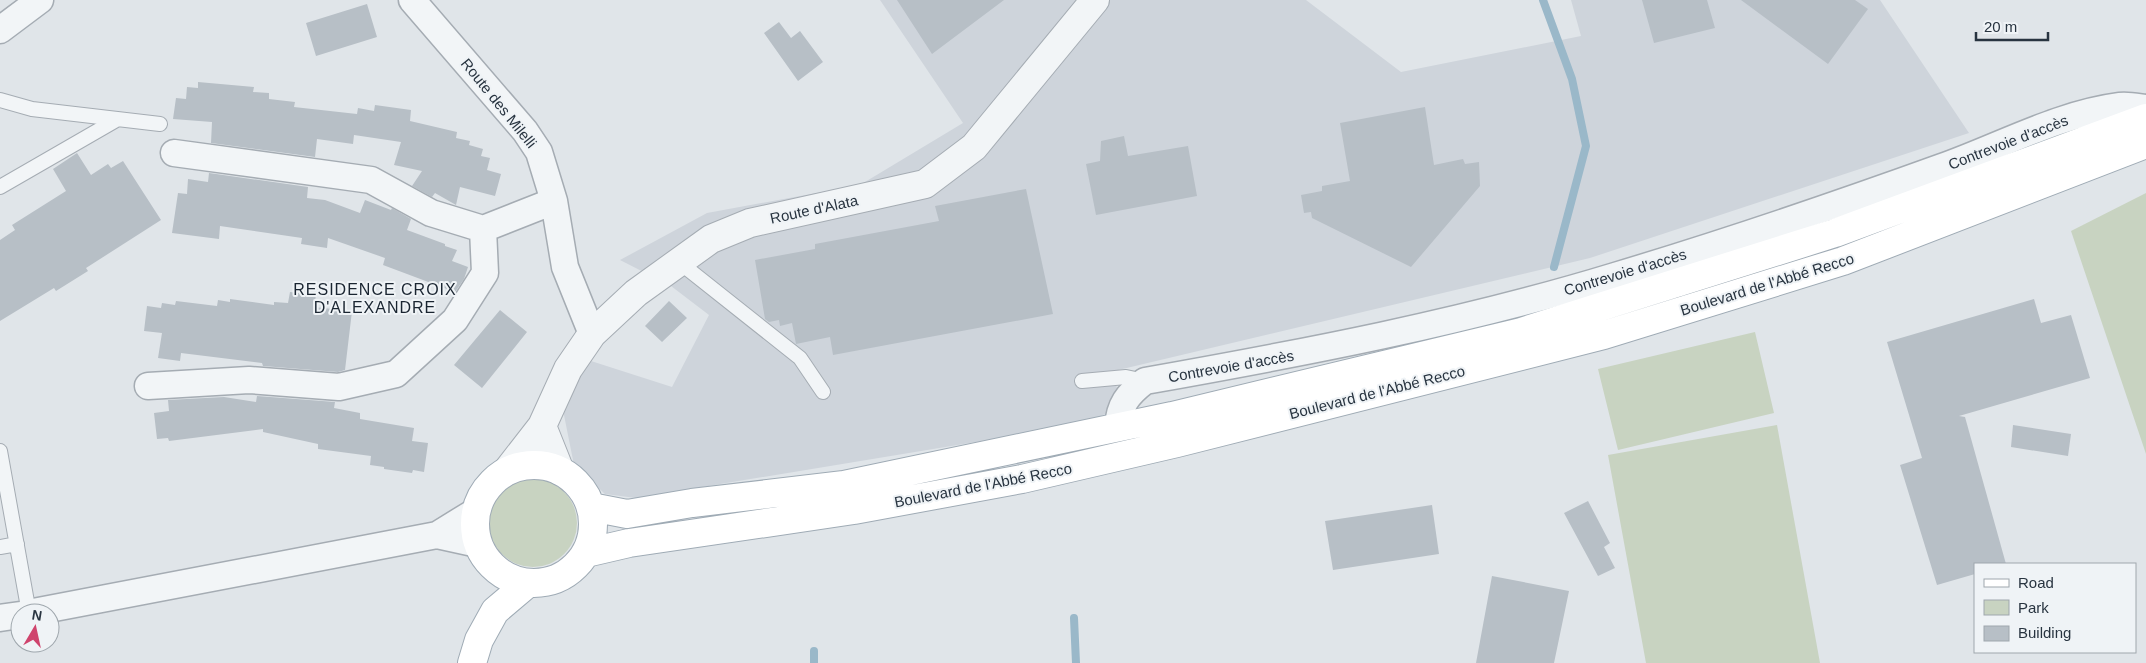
<svg xmlns="http://www.w3.org/2000/svg" width="2146" height="663" font-family="Helvetica,sans-serif">
  <style>
    .built { fill: #ced4db }
    .green { fill: #c8d3c1 }
    .lines { fill: none; stroke-linecap: round; stroke-linejoin: round }
    .stream { stroke: #9ab8c9; stroke-width: 8 }
    .building { fill: #b7bfc6 }
    .service-casing { stroke: #a5acb3; stroke-width: 16 }
    .minor-casing { stroke: #a5acb3; stroke-width: 29 }
    .tertiary-casing { stroke: #a5acb3; stroke-width: 30 }
    .primary-casing { stroke: #9fabb5; stroke-width: 30 }
    .service { stroke: #f2f5f7; stroke-width: 14 }
    .minor { stroke: #f2f5f7; stroke-width: 26 }
    .tertiary { stroke: #f2f5f7; stroke-width: 28 }
    .primary { stroke: #fff; stroke-width: 28 }
    .labels { text-anchor: middle; dominant-baseline: central; stroke-width: 4; stroke-linejoin: round; paint-order: stroke }
    .street-label { font-size: 15px; fill: #283440; stroke: #eff3f6 }
    .neighbourhood-label { font-size: 16px; letter-spacing: 1px; fill: #1a2531; stroke: #eff3f6 }
  </style>
  <rect width="100%" height="100%" fill="#e0e5e9"/>
  <!-- built -->
  <path class="built" d="M 880,0 L 1306,0 L 1401,72 L 1581,36 L 1571,0 L 1880,0 L 1969,133 L 1590,258 L 1114,371 L 1120,407 L 1084,424 L 636,498 L 605,494 L 574,465 L 563,410 L 570,387 L 591,361 L 672,387 L 709,315 L 671,286 L 620,260 L 707,213 L 860,185 L 963,123 Z"/>
  <!-- green -->
  <path class="green" d="M 2146,193 L 2146,454 L 2071,231 Z
    M 1755,332 L 1774,413 L 1618,450 L 1598,369 Z
    M 1777,425 L 1820,663 L 1646,663 L 1608,455 Z
    M489 523a44 44 0 1 1 88 0a44 44 0 1 1-88 0Z"/>
  <g class="lines">
    <!-- stream -->
    <path class="stream" d="M 1543,0 L 1572,79 L 1586,146 L 1554,267
      M 1074,618 L 1076,663
      M 814,651 L 814,663"/>
  </g>
  <!-- building -->
  <path class="building" d="M 897,0 L 1004,0 L 932,54 Z
    M 1642,0 L 1707,0 L 1715,28 L 1654,43 Z
    M 1741,0 L 1855,0 L 1868,9 L 1828,64 Z
    M 367,4 L 377,37 L 316,56 L 306,23 Z
    M 779,22 L 791,38 L 800,31 L 823,62 L 798,81 L 764,33 Z
    M 198,82 L 254,87 L 253,92 L 269,93 L 269,99 L 295,102 L 294,107 L 357,114 L 358,108 L 374,111 L 375,105 L 411,110 L 410,121 L 457,132 L 456,138 L 470,141 L 469,145 L 483,149 L 481,156 L 490,158 L 487,170 L 501,174 L 495,196 L 460,187 L 456,205 L 435,193 L 432,197 L 412,186 L 422,171 L 394,165 L 401,142 L 354,135 L 353,144 L 317,139 L 315,157 L 211,143 L 212,122 L 173,119 L 176,98 L 186,99 L 187,87 L 198,88 Z
    M 1425,107 L 1434,165 L 1463,159 L 1465,164 L 1479,162 L 1480,186 L 1411,267 L 1312,218 L 1311,212 L 1304,213 L 1301,195 L 1322,191 L 1322,186 L 1350,181 L 1340,123 Z
    M 1124,136 L 1128,156 L 1188,146 L 1197,196 L 1096,215 L 1086,164 L 1100,161 L 1101,141 Z
    M 77,153 L 91,175 L 108,164 L 111,168 L 123,161 L 161,220 L 86,268 L 88,271 L 56,291 L 54,288 L 0,321 L 0,240 L 15,230 L 12,225 L 66,191 L 53,169 Z
    M 209,173 L 308,187 L 307,198 L 325,200 L 360,213 L 365,200 L 391,210 L 392,208 L 411,219 L 407,230 L 445,244 L 445,246 L 457,250 L 452,261 L 468,267 L 464,279 L 455,292 L 383,265 L 385,258 L 328,238 L 327,248 L 301,244 L 302,238 L 220,226 L 219,239 L 172,233 L 178,193 L 187,194 L 188,179 L 208,182 Z
    M 1026,189 L 1053,314 L 833,355 L 830,337 L 796,344 L 792,323 L 780,326 L 779,320 L 769,322 L 765,319 L 755,260 L 815,249 L 815,244 L 939,221 L 935,206 Z
    M 290,292 L 316,295 L 314,307 L 352,311 L 345,370 L 338,372 L 263,366 L 262,363 L 181,353 L 180,361 L 158,358 L 162,333 L 144,331 L 147,306 L 161,308 L 162,303 L 175,305 L 176,301 L 217,306 L 218,300 L 230,302 L 230,299 L 274,305 L 274,302 L 288,303 Z
    M 2034,299 L 2041,323 L 2071,315 L 2090,378 L 1959,416 L 1965,417 L 2006,564 L 1975,564 L 1975,574 L 1937,585 L 1900,465 L 1922,458 L 1887,342 Z
    M 669,301 L 687,318 L 662,342 L 645,326 Z
    M 500,310 L 527,332 L 482,388 L 454,365 Z
    M 257,396 L 335,402 L 334,408 L 360,413 L 360,419 L 414,428 L 412,441 L 428,443 L 424,472 L 413,470 L 412,473 L 384,469 L 384,467 L 370,465 L 371,456 L 318,449 L 318,444 L 263,432 L 263,429 L 169,441 L 168,438 L 157,439 L 154,413 L 169,411 L 168,400 L 224,397 L 256,402 Z
    M 2013,425 L 2071,434 L 2068,456 L 2011,447 Z
    M 1588,501 L 1610,543 L 1604,547 L 1615,568 L 1598,576 L 1564,513 Z
    M 1432,505 L 1439,554 L 1333,570 L 1325,521 Z
    M 1492,576 L 1569,591 L 1554,663 L 1476,663 Z"/>
  <g class="lines">
    <defs>
      <path id="service" d="M 0,100 L 32,109 L 160,124
        M 0,187 L 118,119
        M 679,262 L 800,358 L 823,392
        M 1082,381 L 1126,377 L 1145,381
        M 0,451 L 29,613
        M 0,547 L 17,544"/>
      <path id="minor" d="M 412,0 L 525,131 L 539,152 L 554,201 L 565,267 L 592,334
        M 0,30 L 40,0
        M 174,153 L 371,180 L 431,213 L 483,229 L 554,201
        M 148,386 L 249,380 L 339,387 L 396,374 L 455,320 L 485,273 L 483,229
        M 1118,427 C 1119,405 1128,394 1145,381 C 1303,353 1461,323 1615,276 C 1725,243 1834,206 1942,167 C 2001,146 2058,114 2120,106 C 2128,105 2138,107 2146,108
        M 437,535 L 478,544
        M 28,613 L 437,535 L 476,511
        M 0,618 L 20,615"/>
      <path id="tertiary" d="M 542,426 L 560,471
        M 507,471 L 542,426 L 568,369 L 592,334 L 636,293 L 711,239 L 750,223 L 925,184 L 974,147 L 1095,0"/>
      <path id="primary" d="M475 524a59 59 0 1 1 118 0a59 59 0 1 1-118 0Z
        M 591,507 L 627,514 L 692,503 L 844,485 L 1172,416 L 1521,332 L 1835,233 L 2146,118
        M 586,553 L 629,543 L 854,510 L 1022,479 L 1177,443 L 1604,335 L 1843,261 L 2146,144
        M 472,663 L 479,640 L 495,611 L 528,583"/>
    </defs>
    <!-- service casing -->
    <use href="#service" class="service-casing"/>
    <!-- minor casing -->
    <use href="#minor" class="minor-casing"/>
    <!-- tertiary casing -->
    <use href="#tertiary" class="tertiary-casing"/>
    <!-- primary casing -->
    <use href="#primary" class="primary-casing"/>
    <!-- service -->
    <use href="#service" class="service"/>
    <!-- minor -->
    <use href="#minor" class="minor"/>
    <!-- tertiary -->
    <use href="#tertiary" class="tertiary"/>
    <!-- primary -->
    <use href="#primary" class="primary"/>
  </g>
  <g class="labels">
    <!-- street labels -->
    <g class="street-label">
      <text transform="translate(499 103) rotate(51)">Route des Milelli</text>
      <text transform="translate(2008 142) rotate(-21)">Contrevoie d'accès</text>
      <text transform="translate(814 209) rotate(-12)">Route d'Alata</text>
      <text transform="translate(1625 272) rotate(-17)">Contrevoie d'accès</text>
      <text transform="translate(1767 284) rotate(-17)">Boulevard de l'Abbé Recco</text>
      <text transform="translate(1231 366) rotate(-10)">Contrevoie d'accès</text>
      <text transform="translate(1377 392) rotate(-14)">Boulevard de l'Abbé Recco</text>
      <text transform="translate(983 485) rotate(-11)">Boulevard de l'Abbé Recco</text>
    </g>
    <!-- neighbourhood labels -->
    <g class="neighbourhood-label">
      <text x="375" y="289">RESIDENCE CROIX<tspan x="375" dy="18">D'ALEXANDRE</tspan></text>
    </g>
  </g>
  <!-- legend -->
  <rect x="1974" y="563" width="162" height="90" fill="#eff3f6" stroke="#9fa7ad"/>
  <rect x="1984" y="579" width="25" height="8" fill="#ffffff" stroke="#9fa7ad"/>
  <text x="2018" y="588" font-size="15" fill="#283440">Road</text>
  <rect x="1984" y="600" width="25" height="15" fill="#c8d3c1" stroke="#9fa7ad"/>
  <text x="2018" y="613" font-size="15" fill="#283440">Park</text>
  <rect x="1984" y="626" width="25" height="15" fill="#b7bfc6" stroke="#9fa7ad"/>
  <text x="2018" y="638" font-size="15" fill="#283440">Building</text>
  <!-- north arrow -->
  <g transform="translate(35 628) rotate(9)"><circle r="24" fill="#eff3f6" stroke="#9fa7ad"/>
  <path d="M0-4L9 19L0 12L-9 19Z" fill="#cf446d"/>
  <text y="-8" font-size="14" font-weight="bold" text-anchor="middle" fill="#283440">N</text>
  </g>
  <!-- scale -->
  <path d="M1976 32v8h72v-8" fill="none" stroke="#283440" stroke-width="2.5"/>
  <text x="1984" y="32" font-size="15" fill="#283440" stroke="#eff3f6" stroke-width="4" paint-order="stroke">20 m</text>
</svg>
